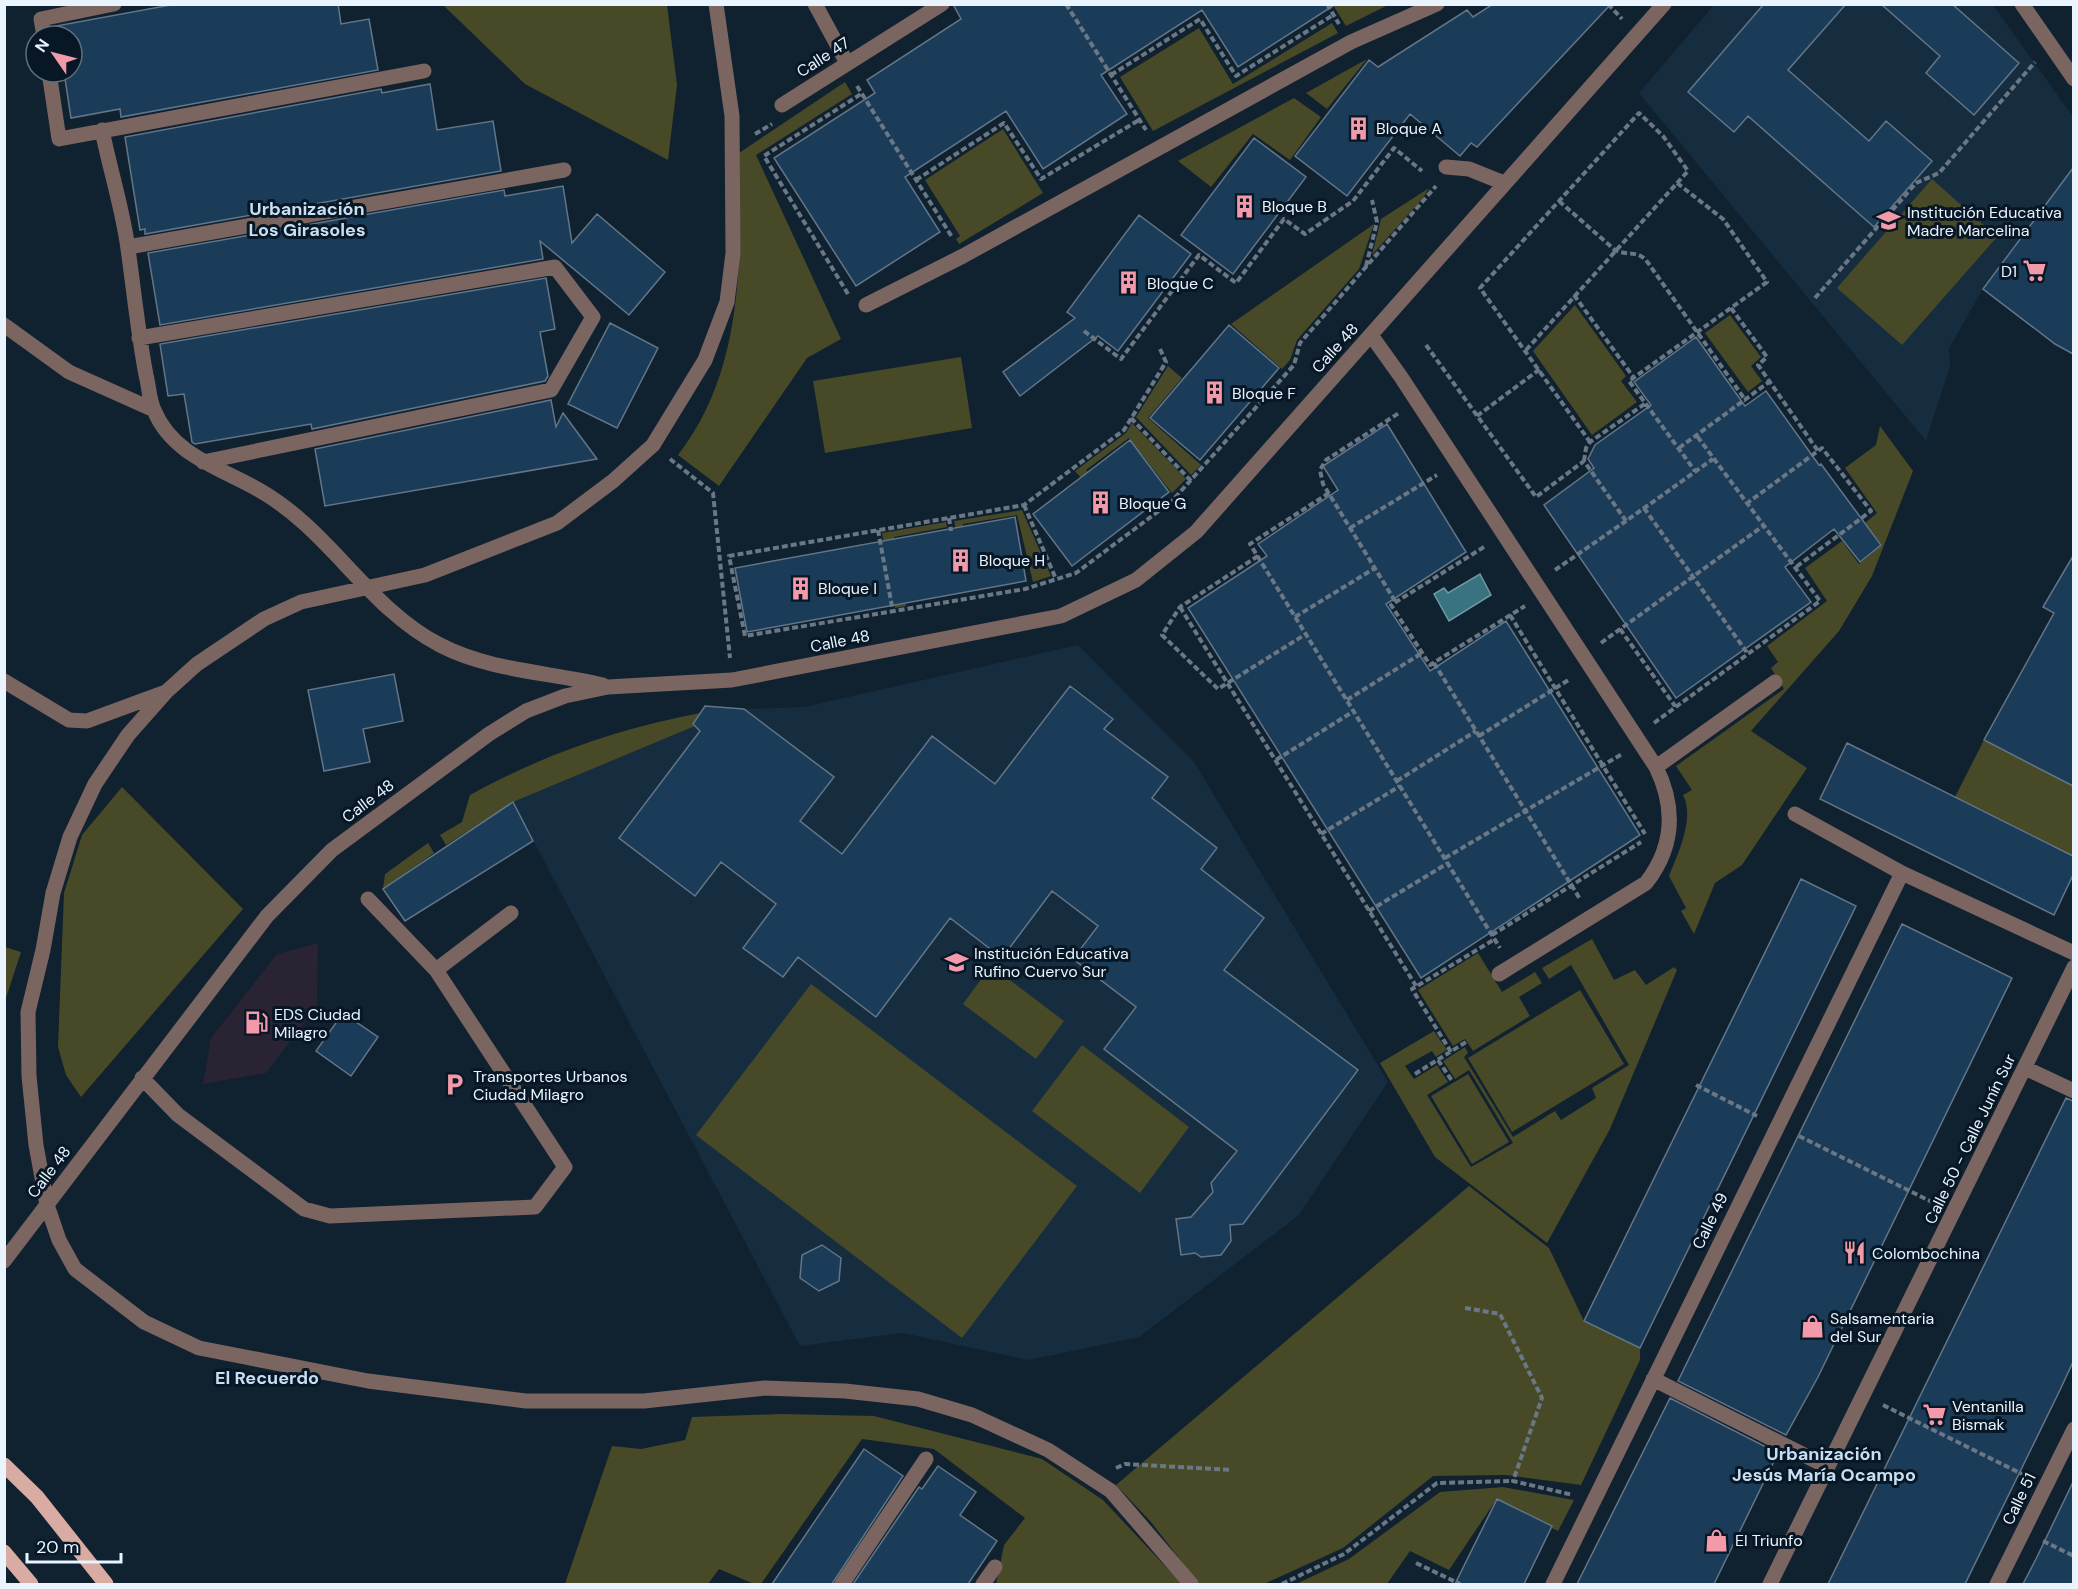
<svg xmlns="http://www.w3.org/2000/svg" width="2078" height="1589" font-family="'DM Sans',sans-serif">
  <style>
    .commercial { fill: #292333 }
    .built { fill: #162d40 }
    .green { fill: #484927 }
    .water { fill: #3a7380; stroke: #6e9aa6; stroke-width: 1.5 }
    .building { fill: #1b3c58; stroke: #637688; stroke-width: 1.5 }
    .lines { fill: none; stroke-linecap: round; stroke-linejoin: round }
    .path { stroke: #6a7885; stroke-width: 4; stroke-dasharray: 6 3; stroke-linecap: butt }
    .minor { stroke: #7a6560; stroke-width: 15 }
    .major { stroke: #d8aca2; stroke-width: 15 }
    .labels { text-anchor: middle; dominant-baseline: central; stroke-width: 6; stroke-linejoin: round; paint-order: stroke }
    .street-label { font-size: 16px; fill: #e9f4fe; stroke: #071725 }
    .poi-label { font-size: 16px; fill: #e9f4fe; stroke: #071725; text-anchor: start }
    .neighbourhood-label { font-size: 18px; font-weight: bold; fill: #c8def2; stroke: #071725 }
  </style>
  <rect width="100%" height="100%" fill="#102130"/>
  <!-- commercial -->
  <path class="commercial" d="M 318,943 L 317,1006 L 266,1073 L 203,1084 L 211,1038 L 277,954 Z"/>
  <!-- built -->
  <path class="built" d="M 1714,5 L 1993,5 L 2073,117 L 2073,168 L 1983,289 L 1949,348 L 1950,366 L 1926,441 L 1639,93 Z
    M 1078,645 L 1194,762 L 1388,1082 L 1298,1216 L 1139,1337 L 1029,1360 L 903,1333 L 800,1346 L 513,802 L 695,726 L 693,724 L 705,706 L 744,709 L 804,707 Z"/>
  <!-- green -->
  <path class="green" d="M 443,5 L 667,5 L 677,85 L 668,160 L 525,84 Z
    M 1333,5 L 1388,5 L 1346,26 Z
    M 1332,23 L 1338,33 L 1153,131 L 1120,77 L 1199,28 L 1233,84 Z
    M 1367,59 L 1327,109 L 1306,93 Z
    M 845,82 L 852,94 L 756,155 L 841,339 L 807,358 L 719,486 L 678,455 C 745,369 741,256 739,153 Z
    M 1294,98 L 1321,117 L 1290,160 L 1253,134 L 1211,187 L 1178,161 Z
    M 1003,129 L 1043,193 L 959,244 L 956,239 L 960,236 L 925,180 Z
    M 1932,179 L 1997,237 L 1902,345 L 1837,288 Z
    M 1429,188 L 1423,198 L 1372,255 L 1381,219 Z
    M 1374,224 L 1359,269 L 1297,340 L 1290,360 L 1282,369 L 1231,324 Z
    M 1575,305 L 1626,376 L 1621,381 L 1637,402 L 1592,435 L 1533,351 Z
    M 1730,315 L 1761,357 L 1751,366 L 1762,381 L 1748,392 L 1705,333 Z
    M 961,357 L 972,428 L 825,453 L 813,381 Z
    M 1168,366 L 1182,378 L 1148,418 L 1201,465 L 1191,475 L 1136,417 Z
    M 1132,423 L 1186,479 L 1172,493 L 1129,438 L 1086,470 L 1089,474 L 1082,479 L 1075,471 L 1126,433 Z
    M 1880,426 L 1913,471 L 1872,576 L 1839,631 L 1751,731 L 1807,768 L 1742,865 L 1715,883 L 1694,934 L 1681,911 L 1686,908 L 1669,876 C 1678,854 1695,818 1683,795 L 1692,790 L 1676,766 L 1784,689 L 1771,668 L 1778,662 L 1767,646 L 1827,601 L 1805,568 L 1842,541 L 1859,564 L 1882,545 L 1865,523 L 1877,513 L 1845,468 L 1876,445 Z
    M 1022,510 L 1051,576 L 1033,582 L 1017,515 L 963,524 L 964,537 L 958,538 L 954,521 Z
    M 946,522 L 947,527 L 894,537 L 906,606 L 895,608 L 882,533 Z
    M 700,713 L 693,723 L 695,726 L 513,802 L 446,845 L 440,835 L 462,822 L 470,795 C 547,753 615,730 700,713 Z
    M 1984,740 L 2073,786 L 2073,856 L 1955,797 Z
    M 122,787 L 243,909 L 81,1097 L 66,1075 L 58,1047 L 64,893 L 82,835 Z
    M 428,843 L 434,853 L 383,889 L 385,874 Z
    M 1592,939 L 1614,980 L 1635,970 L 1646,985 L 1674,967 L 1677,970 L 1610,1129 L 1547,1243 L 1435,1157 L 1380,1063 L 1434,1031 L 1447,1050 L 1436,1057 L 1432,1051 L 1405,1066 L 1414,1079 L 1437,1065 L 1448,1082 L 1427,1095 L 1471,1167 L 1513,1143 L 1469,1070 L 1455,1079 L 1443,1061 L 1465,1047 L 1468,1053 L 1464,1057 L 1513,1137 L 1555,1111 L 1561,1120 L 1596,1098 L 1592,1088 L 1629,1065 L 1571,965 L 1549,979 L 1542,968 Z
    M 5,947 L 21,952 L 5,1001 L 4,1001 Z
    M 1478,953 L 1502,992 L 1535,972 L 1542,983 L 1519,997 L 1530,1016 L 1473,1051 L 1465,1039 L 1453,1046 L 1418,990 Z
    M 991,966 L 1064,1021 L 1036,1059 L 963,1004 Z
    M 811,984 L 1077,1186 L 962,1338 L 696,1135 Z
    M 1580,990 L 1624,1064 L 1512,1132 L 1468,1058 Z
    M 1082,1045 L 1189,1127 L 1140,1193 L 1032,1111 Z
    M 1468,1074 L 1509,1142 L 1472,1164 L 1431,1096 Z
    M 1469,1186 L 1549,1248 L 1584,1321 L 1640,1348 L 1640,1360 L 1581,1485 L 1506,1475 L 1433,1476 L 1343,1548 L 1264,1584 L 1199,1584 L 1151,1522 L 1116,1485 Z
    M 781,1414 L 874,1416 L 1042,1459 L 1103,1500 L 1182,1584 L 996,1584 L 1004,1545 L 1025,1518 L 934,1449 L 862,1439 L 761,1584 L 754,1584 L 719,1569 L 708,1584 L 565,1584 L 612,1446 L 641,1449 L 685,1440 L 692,1417 Z
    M 1503,1487 L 1574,1500 L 1558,1531 L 1496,1500 L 1449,1570 L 1410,1551 L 1387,1584 L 1296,1584 L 1349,1559 L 1440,1492 Z"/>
  <!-- water -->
  <path class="water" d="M 1480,574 L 1491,595 L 1449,621 L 1434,594 L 1444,588 L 1448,593 Z"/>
  <!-- building -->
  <path class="building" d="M 176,4 L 338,4 L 341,24 L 369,19 L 378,70 L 121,117 L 120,109 L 71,118 L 64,72 L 72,72 L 72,36 L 58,36 L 56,26 Z
    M 953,4 L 1336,4 L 1238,67 L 1202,10 L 1101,75 L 1127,114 L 1043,169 L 1006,111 L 905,177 L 940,232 L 856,286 L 774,158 L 875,93 L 867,80 L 961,19 Z
    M 1493,4 L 1611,4 L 1477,147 L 1471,143 L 1460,156 L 1410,114 L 1347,196 L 1295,156 L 1369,60 L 1378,67 L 1467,10 L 1473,17 Z
    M 1764,4 L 1846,4 L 1788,70 L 1869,141 L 1886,121 L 1932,161 L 1874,227 L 1748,116 L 1734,132 L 1688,92 Z
    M 1881,4 L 1952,4 L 2019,63 L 1974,115 L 1926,73 L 1940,56 Z
    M 430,84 L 437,130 L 493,121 L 501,171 L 145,234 L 145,229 L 140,230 L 125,137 L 381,89 L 382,93 Z
    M 1254,138 L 1306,177 L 1233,274 L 1181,235 Z
    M 2073,168 L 2073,354 L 2055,344 L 1983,289 Z
    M 563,186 L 572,243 L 597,214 L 665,272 L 629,315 L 540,241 L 543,259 L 160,325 L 148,253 L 504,190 L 505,196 Z
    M 1139,215 L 1191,254 L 1118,351 L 1098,336 L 1020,396 L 1003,372 L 1075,318 L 1067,312 Z
    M 546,278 L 555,329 L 540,332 L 548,376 L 545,381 L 312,429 L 311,424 L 195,444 L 192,442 L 184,394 L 168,396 L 160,344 Z
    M 610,323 L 658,348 L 617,428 L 568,404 Z
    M 1229,325 L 1279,368 L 1200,460 L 1150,418 Z
    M 1696,337 L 1745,406 L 1766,391 L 1819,465 L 1821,464 L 1881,545 L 1860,562 L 1834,529 L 1785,567 L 1811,602 L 1676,698 L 1544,505 L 1594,468 L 1588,459 L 1595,445 L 1651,405 L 1634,382 Z
    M 551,400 L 556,427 L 563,413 L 597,459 L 325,506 L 315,449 Z
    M 1387,424 L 1466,552 L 1386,604 L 1430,671 L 1506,621 L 1640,835 L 1421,978 L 1188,608 L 1267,556 L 1258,544 L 1338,490 L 1323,466 Z
    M 1130,440 L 1169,492 L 1072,566 L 1033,514 Z
    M 1015,517 L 1026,581 L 747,632 L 735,568 Z
    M 2073,556 L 2073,786 L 1984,740 L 2054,613 L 2043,607 Z
    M 394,674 L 403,721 L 363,729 L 370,762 L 324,771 L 308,690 Z
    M 1070,686 L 1113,719 L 1104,729 L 1168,777 L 1152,798 L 1217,848 L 1201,869 L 1264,918 L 1224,970 L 1358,1070 L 1243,1224 L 1230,1225 L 1231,1241 L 1221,1255 L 1201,1257 L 1195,1253 L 1181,1255 L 1176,1219 L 1191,1217 L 1213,1192 L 1211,1183 L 1237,1151 L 1104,1049 L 1136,1007 L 1073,959 L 1098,926 L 1052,891 L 1002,958 L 950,918 L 876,1017 L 798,957 L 783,977 L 743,948 L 776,904 L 721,862 L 695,896 L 619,838 L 700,731 L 693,724 L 705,706 L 744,709 L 834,777 L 800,821 L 842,854 L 932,736 L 995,784 Z
    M 1847,743 L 2073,856 L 2073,875 L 2054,915 L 1820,799 Z
    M 513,802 L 533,841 L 405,921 L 383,889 Z
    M 1801,879 L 1856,906 L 1640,1348 L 1584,1321 Z
    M 1902,924 L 2012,978 L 1818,1377 L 1786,1435 L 1678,1381 Z
    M 343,1013 L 378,1037 L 351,1076 L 316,1051 Z
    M 2066,1098 L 2073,1101 L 2073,1362 L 2060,1390 L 1965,1584 L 1828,1584 Z
    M 822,1245 L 841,1258 L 839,1281 L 819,1291 L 800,1278 L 802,1255 Z
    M 1670,1398 L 1778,1453 L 1714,1584 L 1577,1584 Z
    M 864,1449 L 903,1476 L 832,1584 L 772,1584 Z
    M 938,1466 L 976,1492 L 960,1515 L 997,1541 L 968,1584 L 853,1584 L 919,1487 L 922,1489 Z
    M 2073,1482 L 2073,1584 L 2023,1584 L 2036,1559 Z
    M 1497,1499 L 1552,1526 L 1524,1584 L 1455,1584 Z"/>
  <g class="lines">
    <!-- path -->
    <path class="path" d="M 1066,4 L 1146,130
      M 1327,4 L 1339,24
      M 1608,4 L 1622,19
      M 1111,75 L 1200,19 L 1236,76 L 1333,15
      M 857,86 L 952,237
      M 755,134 L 772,124
      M 916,180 L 1004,123 L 1041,179 L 1139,120
      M 1677,183 L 1723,219 L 1767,282 L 1629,381 L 1695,471
      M 1559,201 L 1615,250 C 1626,256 1636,250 1646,260 L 1746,401
      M 1366,266 L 1377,222 L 1372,200
      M 848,294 L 764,156 L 861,94
      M 1574,295 L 1634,378
      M 1815,298 L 1916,183 L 1939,173 L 2035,62
      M 1731,308 L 1767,357 L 1758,365 L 1818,451
      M 1084,331 L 1121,359 L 1199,255 L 1236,283 L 1284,219 L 1305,234 L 1353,201 L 1394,148 L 1422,171
      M 1426,345 L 1536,497 L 1584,461 L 1626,521 L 1713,459
      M 1160,349 L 1166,362 L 1124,430 L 1024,505 L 729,556 L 745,636 L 1025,589 L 1076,573 L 1172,501 L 1294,365 L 1300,343 L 1436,186
      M 1526,350 L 1688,171 L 1663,136 L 1639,113 L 1480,288 L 1590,442
      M 1477,416 L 1540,369
      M 1131,418 L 1191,481
      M 1679,448 L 1769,382
      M 670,459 L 713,493 L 730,658
      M 1584,461 L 1586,448 L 1590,442 L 1646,403
      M 1329,493 L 1250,544 L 1500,948
      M 1746,504 L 1822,448 L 1871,511 L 1796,567
      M 1024,505 L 1056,579
      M 1644,508 L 1748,654
      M 949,518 L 951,531
      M 1350,528 L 1437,475
      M 878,530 L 893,612
      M 1484,547 L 1391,605 L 1430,665 L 1525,606
      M 1258,556 L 1180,607 L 1162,635 L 1218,689 L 1306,634
      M 1555,570 L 1626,521
      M 1395,601 L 1323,484 L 1320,470 L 1326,460 L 1399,413
      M 1180,607 L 1416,986
      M 1510,615 L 1645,834
      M 1295,617 L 1375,568
      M 1620,629 L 1675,706
      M 1601,643 L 1763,526
      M 1434,663 L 1580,899
      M 1347,700 L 1422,653
      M 1654,723 L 1820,601 L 1697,436
      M 1479,736 L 1570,679
      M 1276,760 L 1354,711
      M 1397,781 L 1476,731
      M 1321,834 L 1400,786
      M 1445,858 L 1622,754
      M 1369,911 L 1448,863
      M 1492,935 L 1641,842
      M 1451,1052 L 1412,989 L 1495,939
      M 1438,1060 L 1452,1081
      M 1415,1074 L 1466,1042
      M 1696,1085 L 1757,1116
      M 1799,1136 L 1932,1202
      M 1465,1308 L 1500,1314 L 1542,1398 L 1513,1481 L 1573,1495
      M 1883,1405 L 2024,1475
      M 1116,1468 L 1125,1464 L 1232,1470
      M 2043,1541 L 2074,1556
      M 1416,1563 L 1460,1584
      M 1282,1584 L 1344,1554 L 1437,1483 L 1513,1481"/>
    <!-- minor -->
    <path class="minor" d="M 716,4 L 732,116 L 733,253 L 727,302 L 705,360 L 653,445 L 613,481 L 557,523 L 425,575 L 301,602 L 264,619 L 197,664 L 166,692 L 128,735 L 95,784 L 70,837 L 53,893 L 43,950 L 28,1012 L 29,1076 L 36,1145 L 47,1205 L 59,1240 L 75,1269 L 144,1322 L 199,1348 L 368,1381 L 526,1401 L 644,1401 L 765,1388 L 845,1391 L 918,1399 L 972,1415 L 1048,1450 L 1111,1491 L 1191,1584
      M 815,4 L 847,63
      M 2022,4 L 2074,79
      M 44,36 L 41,19 L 114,4
      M 49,72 L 59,139 L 424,71
      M 782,105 L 942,4
      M 102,130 C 110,170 123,210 128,249 C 134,291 138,333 146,375 C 149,386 149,400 154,410 C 172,455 221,468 259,490 C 330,530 368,608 440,645 C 490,671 549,672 603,685
      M 1446,167 L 1469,169 L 1504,183
      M 128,247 L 564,170
      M 866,305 L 963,256 L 1351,42 L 1437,4
      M 4,325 L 69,372 L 154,410
      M 1371,335 L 1401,377 L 1656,767 C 1676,808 1674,847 1646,883 L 1499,974
      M 139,338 L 555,267 L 593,317 L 551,390 L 203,462
      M 4,681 L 69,720 L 87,721 L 163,693
      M 1656,767 L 1775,682
      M 1795,814 L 1902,873 L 2074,953
      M 436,970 L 511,913
      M 2025,1068 L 2074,1091
      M 142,1078 L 178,1115 L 304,1209 L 330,1216 L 535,1207 L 565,1167 L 436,970 L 368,899
      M 4,1261 L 267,916 L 332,850 L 489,734 L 526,711 L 565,696 L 608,687 L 732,680 L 1061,616 L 1136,580 L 1196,532 L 1664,4
      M 1653,1379 L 1828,1467
      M 842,1584 L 926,1459
      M 983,1584 L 995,1567
      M 1553,1584 L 1902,873
      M 1770,1584 L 2074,967
      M 1997,1584 L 2074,1429"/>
    <!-- major -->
    <path class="major" d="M 4,1465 L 37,1497 L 106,1584
      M 4,1552 L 31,1584"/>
  </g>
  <!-- icons -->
  <defs>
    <symbol id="building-bare" viewBox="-9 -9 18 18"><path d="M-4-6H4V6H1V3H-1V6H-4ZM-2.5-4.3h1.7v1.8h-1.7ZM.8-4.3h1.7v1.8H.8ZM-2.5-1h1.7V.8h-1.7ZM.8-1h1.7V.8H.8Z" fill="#f39aaa" stroke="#071725" stroke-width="2.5" paint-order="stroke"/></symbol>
    <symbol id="university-bare" viewBox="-9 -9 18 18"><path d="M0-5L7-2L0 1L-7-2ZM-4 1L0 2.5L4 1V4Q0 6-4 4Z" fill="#f39aaa" stroke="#071725" stroke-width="2.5" paint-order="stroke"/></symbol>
    <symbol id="supermarket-bare" viewBox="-9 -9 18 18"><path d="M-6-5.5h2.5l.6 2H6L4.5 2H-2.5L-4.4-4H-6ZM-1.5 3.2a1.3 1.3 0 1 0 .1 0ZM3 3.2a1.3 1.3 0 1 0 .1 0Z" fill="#f39aaa" stroke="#071725" stroke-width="2.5" paint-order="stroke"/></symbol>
    <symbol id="fuel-bare" viewBox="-9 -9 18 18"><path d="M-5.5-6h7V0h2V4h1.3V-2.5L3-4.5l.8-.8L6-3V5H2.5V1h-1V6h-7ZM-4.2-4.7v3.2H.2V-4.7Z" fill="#f39aaa" stroke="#071725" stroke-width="2.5" paint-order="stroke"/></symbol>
    <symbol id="parking-bare" viewBox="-9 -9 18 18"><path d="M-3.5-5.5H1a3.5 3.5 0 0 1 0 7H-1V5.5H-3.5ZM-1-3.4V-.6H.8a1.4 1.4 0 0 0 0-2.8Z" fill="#f39aaa" stroke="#071725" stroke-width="2.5" paint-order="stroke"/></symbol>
    <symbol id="restaurant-bare" viewBox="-9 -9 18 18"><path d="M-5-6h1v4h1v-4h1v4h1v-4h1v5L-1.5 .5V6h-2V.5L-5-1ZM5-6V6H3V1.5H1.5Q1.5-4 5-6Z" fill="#f39aaa" stroke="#071725" stroke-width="2.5" paint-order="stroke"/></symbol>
    <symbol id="shop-bare" viewBox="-9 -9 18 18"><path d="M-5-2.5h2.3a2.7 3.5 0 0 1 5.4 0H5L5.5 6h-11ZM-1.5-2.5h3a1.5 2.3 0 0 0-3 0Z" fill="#f39aaa" stroke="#071725" stroke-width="2.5" paint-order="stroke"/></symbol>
  </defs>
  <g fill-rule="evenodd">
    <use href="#building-bare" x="1342" y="112" width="33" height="33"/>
    <use href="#building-bare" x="1228" y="190" width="33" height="33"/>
    <use href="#university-bare" x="1872" y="204" width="33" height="33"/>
    <use href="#supermarket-bare" x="2018" y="254" width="33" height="33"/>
    <use href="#building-bare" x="1112" y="266" width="33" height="33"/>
    <use href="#building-bare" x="1198" y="376" width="33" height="33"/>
    <use href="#building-bare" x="1084" y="486" width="33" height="33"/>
    <use href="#building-bare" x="944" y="544" width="33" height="33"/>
    <use href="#building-bare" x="784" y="572" width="33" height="33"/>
    <use href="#university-bare" x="940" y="946" width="33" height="33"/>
    <use href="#fuel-bare" x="240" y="1006" width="33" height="33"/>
    <use href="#parking-bare" x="438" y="1068" width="33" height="33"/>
    <use href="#restaurant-bare" x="1838" y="1236" width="33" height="33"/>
    <use href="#shop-bare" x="1796" y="1310" width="33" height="33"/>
    <use href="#supermarket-bare" x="1918" y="1398" width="33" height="33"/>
    <use href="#shop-bare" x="1700" y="1524" width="33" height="33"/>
  </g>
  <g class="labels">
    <!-- street labels -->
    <g class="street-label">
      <text transform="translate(823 57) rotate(-33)">Calle 47</text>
      <text transform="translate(1335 348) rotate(-48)">Calle 48</text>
      <text transform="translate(840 641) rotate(-11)">Calle 48</text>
      <text transform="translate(368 801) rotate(-37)">Calle 48</text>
      <text transform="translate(1970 1139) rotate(-64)">Calle 50 - Calle Junín Sur</text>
      <text transform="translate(49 1172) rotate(-53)">Calle 48</text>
      <text transform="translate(1710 1221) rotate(-64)">Calle 49</text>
      <text transform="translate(2019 1499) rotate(-64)">Calle 51</text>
    </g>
    <!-- poi labels -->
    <g class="poi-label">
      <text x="1376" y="128">Bloque A</text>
      <text x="1262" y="206">Bloque B</text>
      <text x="1907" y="212">Institución Educativa<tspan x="1907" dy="18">Madre Marcelina</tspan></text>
      <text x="2017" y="271" text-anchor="end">D1</text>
      <text x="1147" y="283">Bloque C</text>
      <text x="1232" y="393">Bloque F</text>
      <text x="1119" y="503">Bloque G</text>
      <text x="979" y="560">Bloque H</text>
      <text x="818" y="588">Bloque I</text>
      <text x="974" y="953">Institución Educativa<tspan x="974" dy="18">Rufino Cuervo Sur</tspan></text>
      <text x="274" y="1014">EDS Ciudad<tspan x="274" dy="18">Milagro</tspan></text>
      <text x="473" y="1076">Transportes Urbanos<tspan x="473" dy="18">Ciudad Milagro</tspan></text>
      <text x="1872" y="1253">Colombochina</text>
      <text x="1830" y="1318">Salsamentaria<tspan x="1830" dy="18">del Sur</tspan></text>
      <text x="1952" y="1406">Ventanilla<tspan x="1952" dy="18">Bismak</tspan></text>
      <text x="1735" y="1540">El Triunfo</text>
    </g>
    <!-- neighbourhood labels -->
    <g class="neighbourhood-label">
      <text x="307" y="209">Urbanización<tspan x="307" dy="21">Los Girasoles</tspan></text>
      <text x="267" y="1378">El Recuerdo</text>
      <text x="1824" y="1454">Urbanización<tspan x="1824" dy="21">Jesús María Ocampo</tspan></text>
    </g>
  </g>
  <!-- border -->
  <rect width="2078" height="1589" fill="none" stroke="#e9f4fe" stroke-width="12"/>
  <!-- north arrow -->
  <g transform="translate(54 54) rotate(305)"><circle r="28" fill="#071725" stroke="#616f7c" stroke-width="1.5"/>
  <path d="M0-4.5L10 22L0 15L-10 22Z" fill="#f39aaa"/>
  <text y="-9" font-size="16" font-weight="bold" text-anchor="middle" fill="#e9f4fe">N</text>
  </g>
  <!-- scale -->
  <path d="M27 1553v9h94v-9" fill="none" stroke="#e9f4fe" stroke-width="3"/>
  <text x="36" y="1553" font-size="18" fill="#e9f4fe" stroke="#071725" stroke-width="4.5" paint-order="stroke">20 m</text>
</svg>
